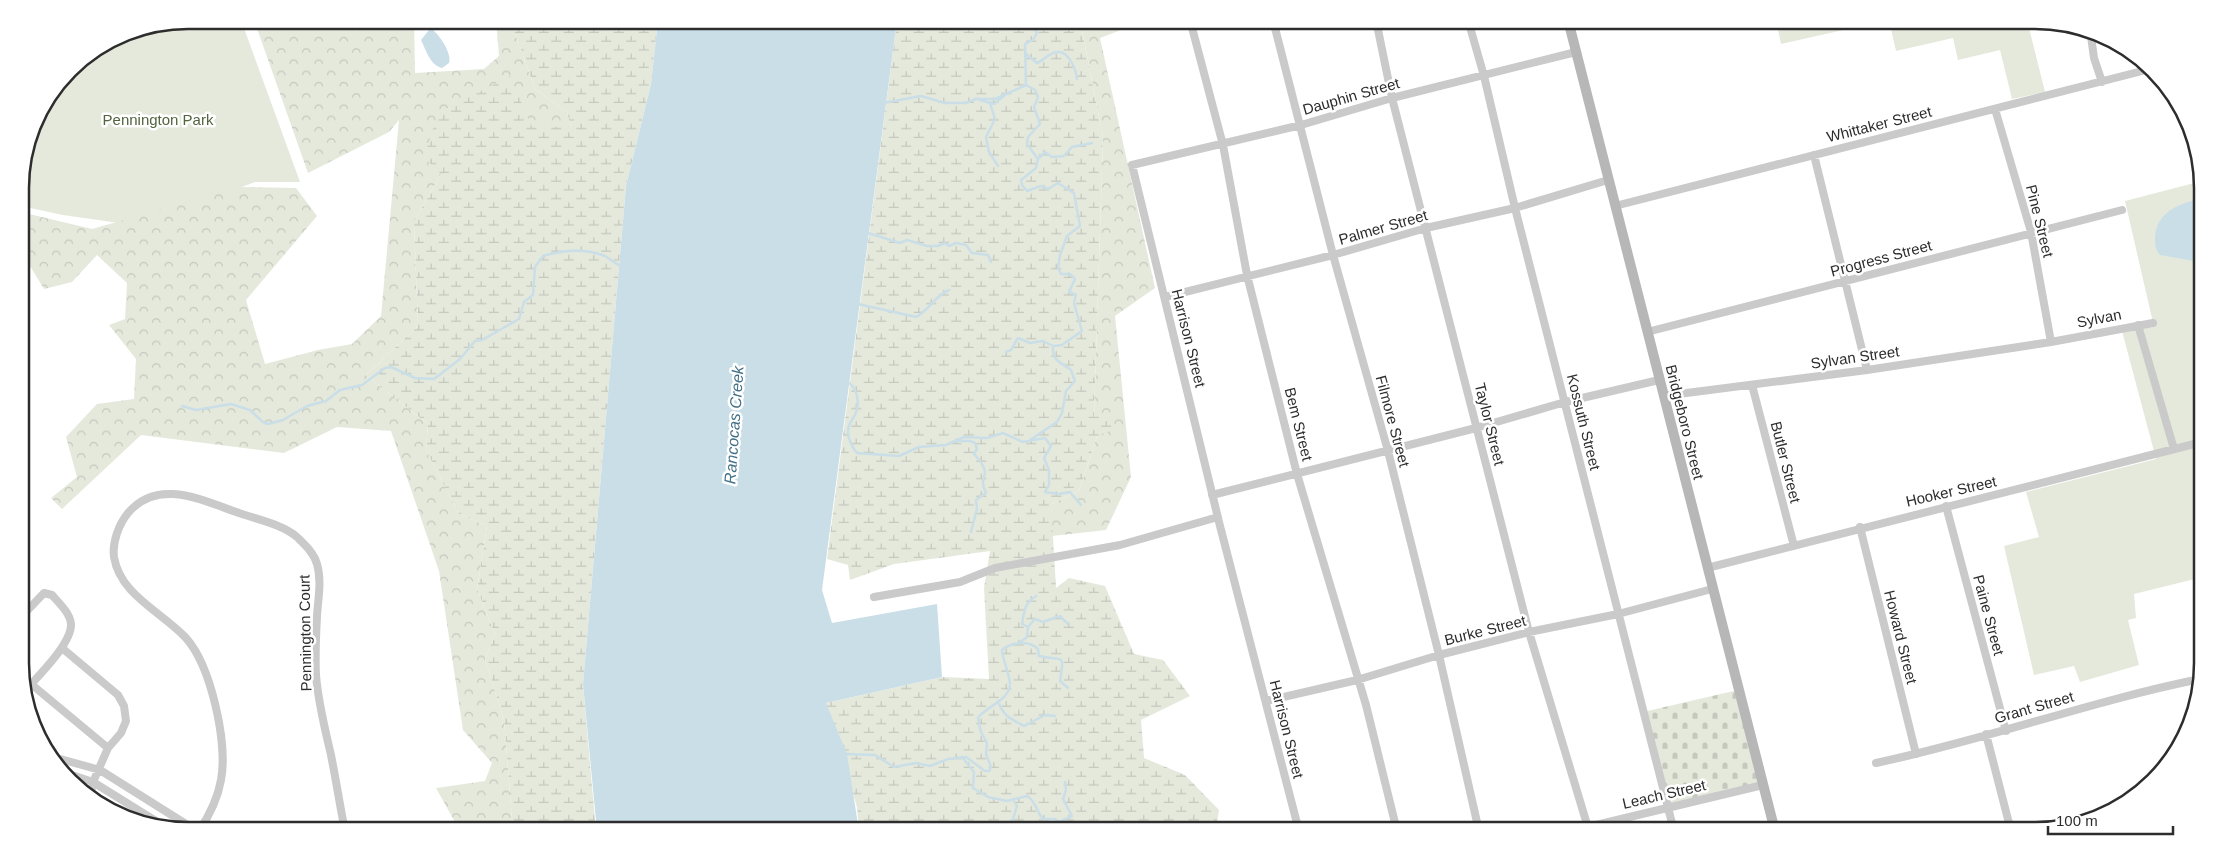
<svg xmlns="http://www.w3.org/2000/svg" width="2223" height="851" font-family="Arial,sans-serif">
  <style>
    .green { fill: #e4e9dc }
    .forest { fill: url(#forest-crowns) }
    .wetland { fill: url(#wetland-marsh) }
    .cemetery { fill: url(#cemetery-stones) }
    .water { fill: #cadee8 }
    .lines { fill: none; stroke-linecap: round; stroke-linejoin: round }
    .stream { stroke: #cadee8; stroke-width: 2.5 }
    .minor { stroke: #cacaca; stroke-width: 8 }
    .secondary { stroke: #b7b7b7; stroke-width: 10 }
    .labels { text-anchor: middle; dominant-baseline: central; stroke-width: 5; stroke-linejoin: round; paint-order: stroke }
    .street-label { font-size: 15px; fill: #2d2d2d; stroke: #fff }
    .park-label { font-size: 15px; fill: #53643f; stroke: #fff }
    .water-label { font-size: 16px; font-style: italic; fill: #437187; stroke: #fff }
    .rim { fill: none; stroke: #2d2d2d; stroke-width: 2.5 }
  </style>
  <defs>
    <pattern id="forest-crowns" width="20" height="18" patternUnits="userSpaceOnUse" patternTransform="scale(1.25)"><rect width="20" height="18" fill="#e4e9dc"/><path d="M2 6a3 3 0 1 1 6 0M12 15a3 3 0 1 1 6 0" fill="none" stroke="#c4c8bd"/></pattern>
    <pattern id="wetland-marsh" width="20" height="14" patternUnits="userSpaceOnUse" patternTransform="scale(1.25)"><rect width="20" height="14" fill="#e4e9dc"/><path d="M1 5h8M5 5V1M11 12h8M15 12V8" fill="none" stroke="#c4c8bd"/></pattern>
    <pattern id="cemetery-stones" width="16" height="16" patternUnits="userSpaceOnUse" patternTransform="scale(1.25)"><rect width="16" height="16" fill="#e4e9dc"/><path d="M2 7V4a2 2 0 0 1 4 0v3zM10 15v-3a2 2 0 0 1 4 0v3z" fill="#c4c8bd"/></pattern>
  </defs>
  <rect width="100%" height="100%" fill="#fff"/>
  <!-- green -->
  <path class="green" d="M 187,20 L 241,20 L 300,182 L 255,182 L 203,202 L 126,224 L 63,215 L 21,206 L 20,176 L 37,113 L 77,62 L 124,33 Z
    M 1776,20 L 1888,20 L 1781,44 Z
    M 1889,20 L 2027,20 L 2045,92 L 2012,99 L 2000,50 L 1958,60 L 1953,38 L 1896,51 Z
    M 2202,181 L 2203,577 L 2134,594 L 2136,618 L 2128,620 L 2139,665 L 2080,682 L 2074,666 L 2034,675 L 2004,546 L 2039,537 L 2026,492 L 2156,459 L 2122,331 L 2154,327 L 2125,201 Z"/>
  <!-- forest -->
  <path class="forest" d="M 254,20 L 414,20 L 415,73 L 484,69 L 499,56 L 496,20 L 511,22 L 535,89 L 567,112 L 571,127 L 532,127 L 441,174 L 414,222 L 418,326 L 366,375 L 428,424 L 426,450 L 459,514 L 487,526 L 477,589 L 495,634 L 485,659 L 504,720 L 513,831 L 460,831 L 436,788 L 485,781 L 492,763 L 463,730 L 439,571 L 391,431 L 337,427 L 284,453 L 141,435 L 62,509 L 51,498 L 77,477 L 66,437 L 97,404 L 134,399 L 136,359 L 109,325 L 125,319 L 127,283 L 97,255 L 72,282 L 44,289 L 21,251 L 21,212 L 92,229 L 239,187 L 296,188 L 317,216 L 246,300 L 265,364 L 318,350 L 352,344 L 381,316 L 399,120 L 389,132 L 308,173 Z
    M 1080,20 L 1118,20 L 1121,30 L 1100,38 L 1155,288 L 1115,316 L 1131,477 L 1106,530 L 1052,536 L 1051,504 L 1079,491 L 1097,436 L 1094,417 L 1103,137 Z"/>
  <!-- wetland -->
  <path class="wetland" d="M 588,20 L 658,20 L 651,84 L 626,186 L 583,684 L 596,831 L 513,831 L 504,720 L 485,659 L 495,634 L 477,589 L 487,526 L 459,514 L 426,450 L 428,424 L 366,375 L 418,326 L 414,222 L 441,174 L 424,157 L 438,113 L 510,76 L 532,127 L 571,127 L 567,112 L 535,89 L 511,22 L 559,26 Z
    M 897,20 L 1080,20 L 1103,137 L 1094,417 L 1112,412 L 1115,429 L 1097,436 L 1079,491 L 1051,504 L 1056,588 L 1069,578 L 1105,586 L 1134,654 L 1163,660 L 1190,696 L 1141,720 L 1144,758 L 1185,775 L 1219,810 L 1216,828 L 1191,831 L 859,831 L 857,807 L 826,703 L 942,677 L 989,679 L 984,588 L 990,551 L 894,564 L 850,580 L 848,565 L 827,559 Z"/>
  <!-- cemetery -->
  <path class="cemetery" d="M 1738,690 L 1763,785 L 1668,806 L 1643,712 Z"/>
  <!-- water -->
  <path class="water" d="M 658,20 L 897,20 L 822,590 L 832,623 L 937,604 L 942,677 L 826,703 L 847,754 L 859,831 L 597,831 L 583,684 L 626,186 L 651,84 Z
    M 429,30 L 433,30 C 440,36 452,53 449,63 L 442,68 C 430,65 426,50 421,40 Z
    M 2202,198 L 2202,260 L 2194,261 L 2160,255 C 2155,250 2155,243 2155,236 C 2158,210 2180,204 2202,198 Z"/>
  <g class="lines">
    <!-- stream -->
    <path class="stream" d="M 1026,54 L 1037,63 C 1044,60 1050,52 1058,52 C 1069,51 1076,70 1077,79
      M 1026,85 L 1035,90 L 1038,97 L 1034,107 L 1040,124 L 1028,137 L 1027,144 L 1038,159
      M 1026,85 L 1025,44 L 1033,40 L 1037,33 L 1029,20
      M 980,100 L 994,104 L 1005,95
      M 883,103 L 921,96 L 945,103 L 966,103 L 976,99 L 995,99 L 1026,85
      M 990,103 L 995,119 L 986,137 L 989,152 L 998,166
      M 868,233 L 900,243 L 907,240 L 927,246 L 938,246 L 945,243 L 949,246 L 956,243 L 966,245 L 972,253 L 988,255 L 991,262
      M 858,304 L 916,317 C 929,311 934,296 949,290
      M 1006,352 L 1011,350 L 1018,338 L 1030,343 L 1043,341 L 1053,346 L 1062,345 L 1082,331 L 1074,303 L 1076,295 L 1069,292 L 1075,279 L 1070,274 L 1061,274 L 1058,268 L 1060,255 L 1067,236 L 1080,226 L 1074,193 L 1058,183 L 1048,189 L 1041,186 L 1027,191 L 1022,185 L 1021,180 L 1036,168 L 1038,159 L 1045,152 L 1052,157 L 1064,156 L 1072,147 L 1092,143
      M 849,383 C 857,388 860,403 856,412 C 855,417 850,421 849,426 C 846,435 851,446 857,453 L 899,456 L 919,447 L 946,445 L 964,437 L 987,438 L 1003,433 L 1023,442 L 1045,438 L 1051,446 L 1044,458 L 1049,470 L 1049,485 L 1045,492 L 1059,494 L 1070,492 L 1081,505
      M 182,406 L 196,410 L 231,404 L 250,410 L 263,422 L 268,424 L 283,420 L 307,406 L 326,401 L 340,390 L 362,385 L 385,368 L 391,367 L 415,378 L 434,379 L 460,359 L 475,341 L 482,340 L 519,319 L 524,302 L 533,295 L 535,267 L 543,256 C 563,250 585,248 605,256 C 611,259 614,264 622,266
      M 1030,440 L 1057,422 L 1062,413 L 1066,391 L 1075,381 L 1071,370 C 1061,362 1052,362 1053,346
      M 955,441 L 970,441 L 975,443 L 977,449 L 974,454 C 996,478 976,473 986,493 L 976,500 L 977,509 L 971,532
      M 1028,627 L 1022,624 C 1024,613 1024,603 1036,596
      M 1019,643 L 1027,637 L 1028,627 L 1035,619 L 1043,622 L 1060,616 L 1068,624
      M 998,701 C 1003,716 1011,719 1024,726 L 1045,715 L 1055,716
      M 845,754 L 875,755 L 894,767 L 916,763 L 930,766 L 948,759 L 966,757 L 985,771 L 989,771 L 991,767 L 986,754 L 987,743 L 981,732 L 978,718 C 985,707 1010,700 1010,684 C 1009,672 1003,661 1002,650 C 1012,642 1029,640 1038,649 L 1039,656 C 1063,662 1065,651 1060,681 L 1068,688
      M 962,757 L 974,772 L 973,788 L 988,797 L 1007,801 L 1027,796 C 1037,802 1036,812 1043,819 L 1055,819 L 1059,822
      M 1005,831 L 1004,828 L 1013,819 L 1017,806 L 1013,799
      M 1058,831 L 1059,822 L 1072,816 L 1063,799 L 1066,790 L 1065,782"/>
    <!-- minor -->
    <path class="minor" d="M 1190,20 L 1223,145 L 1247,275 L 1297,474 L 1366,705 L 1397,831
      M 1273,20 L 1333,255 L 1388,451 L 1439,655 L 1479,831
      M 1376,20 L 1392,98 L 1529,632 L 1589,831
      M 1468,20 L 1484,76 L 1515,208 L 1674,831
      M 1109,25 L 1131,20
      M 2090,29 L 2094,58 L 2102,82
      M 1995,109 L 2031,232 L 2051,342
      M 1814,155 L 1867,370
      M 1615,206 L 2150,69
      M 1165,297 L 1333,255 L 1426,228 L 1515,208 L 1608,180
      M 2138,325 L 2174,449
      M 1647,332 L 2122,210
      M 1752,385 L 1794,546
      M 1663,396 L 1867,370 L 2051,342 L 2153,323
      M 1212,495 L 1476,428 L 1565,402 L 1659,380
      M 1946,506 L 2006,731
      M 1860,527 L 1916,754
      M 1707,568 L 2202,442
      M 874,597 L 960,582 L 995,568 L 1120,545 L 1218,517
      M 23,615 L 44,593 L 52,595 C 59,603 70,613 71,624 C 72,644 36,678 23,693
      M 62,648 L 118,695 L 124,706 L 126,721 L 121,733 L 108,748 L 93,782 L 91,793
      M 31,684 L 108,748
      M 1266,701 L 1357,680 L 1439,655 L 1529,632 L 1618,614 L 1712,589
      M 1986,734 L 2011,831
      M 53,757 L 100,770 L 197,831
      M 1876,763 C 1985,740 2091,701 2200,679
      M 60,771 L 93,782 L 167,828
      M 199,831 C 209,816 218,797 221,780 C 228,743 211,666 186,638 C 162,612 120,595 114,557 C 112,542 119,524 128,513 C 159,476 205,502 242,514 C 260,520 283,525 297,537 C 305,545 314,553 317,564 C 322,581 318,599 317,616 C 316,635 315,656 316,675 C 318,702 325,729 331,755 C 336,780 340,806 345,831
      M 1299,831 L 1220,526 L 1132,165 L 1301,125 L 1392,98 L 1576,52
      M 1571,831 L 1763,785"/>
    <!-- secondary -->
    <path class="secondary" d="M 1568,20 L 1775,831"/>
  </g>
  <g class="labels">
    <!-- street labels -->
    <g class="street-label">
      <text transform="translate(1351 96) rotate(-16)">Dauphin Street</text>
      <text transform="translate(1879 124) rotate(-14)">Whittaker Street</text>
      <text transform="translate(2040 221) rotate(76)">Pine Street</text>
      <text transform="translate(1383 227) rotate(-16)">Palmer Street</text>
      <text transform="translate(1881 258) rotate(-15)">Progress Street</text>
      <text transform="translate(2099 318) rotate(-11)">Sylvan</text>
      <text transform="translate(1189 338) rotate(76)">Harrison Street</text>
      <text transform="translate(1855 357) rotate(-8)">Sylvan Street</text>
      <text transform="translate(1393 421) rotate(75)">Filmore Street</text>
      <text transform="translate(1584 422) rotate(76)">Kossuth Street</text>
      <text transform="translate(1685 422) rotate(76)">Bridgeboro Street</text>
      <text transform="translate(1299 424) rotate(76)">Bem Street</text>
      <text transform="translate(1490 424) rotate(76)">Taylor Street</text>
      <text transform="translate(1786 462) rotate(76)">Butler Street</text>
      <text transform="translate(1951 491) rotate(-13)">Hooker Street</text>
      <text transform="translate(1989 615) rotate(75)">Paine Street</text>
      <text transform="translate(1485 630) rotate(-14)">Burke Street</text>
      <text transform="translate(305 633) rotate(-91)">Pennington Court</text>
      <text transform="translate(1901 637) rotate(76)">Howard Street</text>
      <text transform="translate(2034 707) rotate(-16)">Grant Street</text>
      <text transform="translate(1287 729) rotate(76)">Harrison Street</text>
      <text transform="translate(1664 794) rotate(-13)">Leach Street</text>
    </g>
    <!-- park labels -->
    <g class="park-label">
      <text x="158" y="119">Pennington Park</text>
    </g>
    <!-- water labels -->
    <g class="water-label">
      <text transform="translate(734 425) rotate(-86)">Rancocas Creek</text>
    </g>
  </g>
  <!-- crop -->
  <path d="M0 0H2223V851H0ZM188 29H2035A159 159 0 0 1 2194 188V663A159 159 0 0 1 2035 822H188A159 159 0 0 1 29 663V188A159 159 0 0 1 188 29Z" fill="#fff" fill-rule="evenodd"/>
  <path class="rim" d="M188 29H2035A159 159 0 0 1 2194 188V663A159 159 0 0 1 2035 822H188A159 159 0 0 1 29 663V188A159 159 0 0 1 188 29Z"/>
  <!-- scale -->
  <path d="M2048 826v8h125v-8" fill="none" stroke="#2d2d2d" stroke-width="2.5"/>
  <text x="2056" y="826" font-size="15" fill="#2d2d2d" stroke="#ffffff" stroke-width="4" paint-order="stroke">100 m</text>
</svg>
